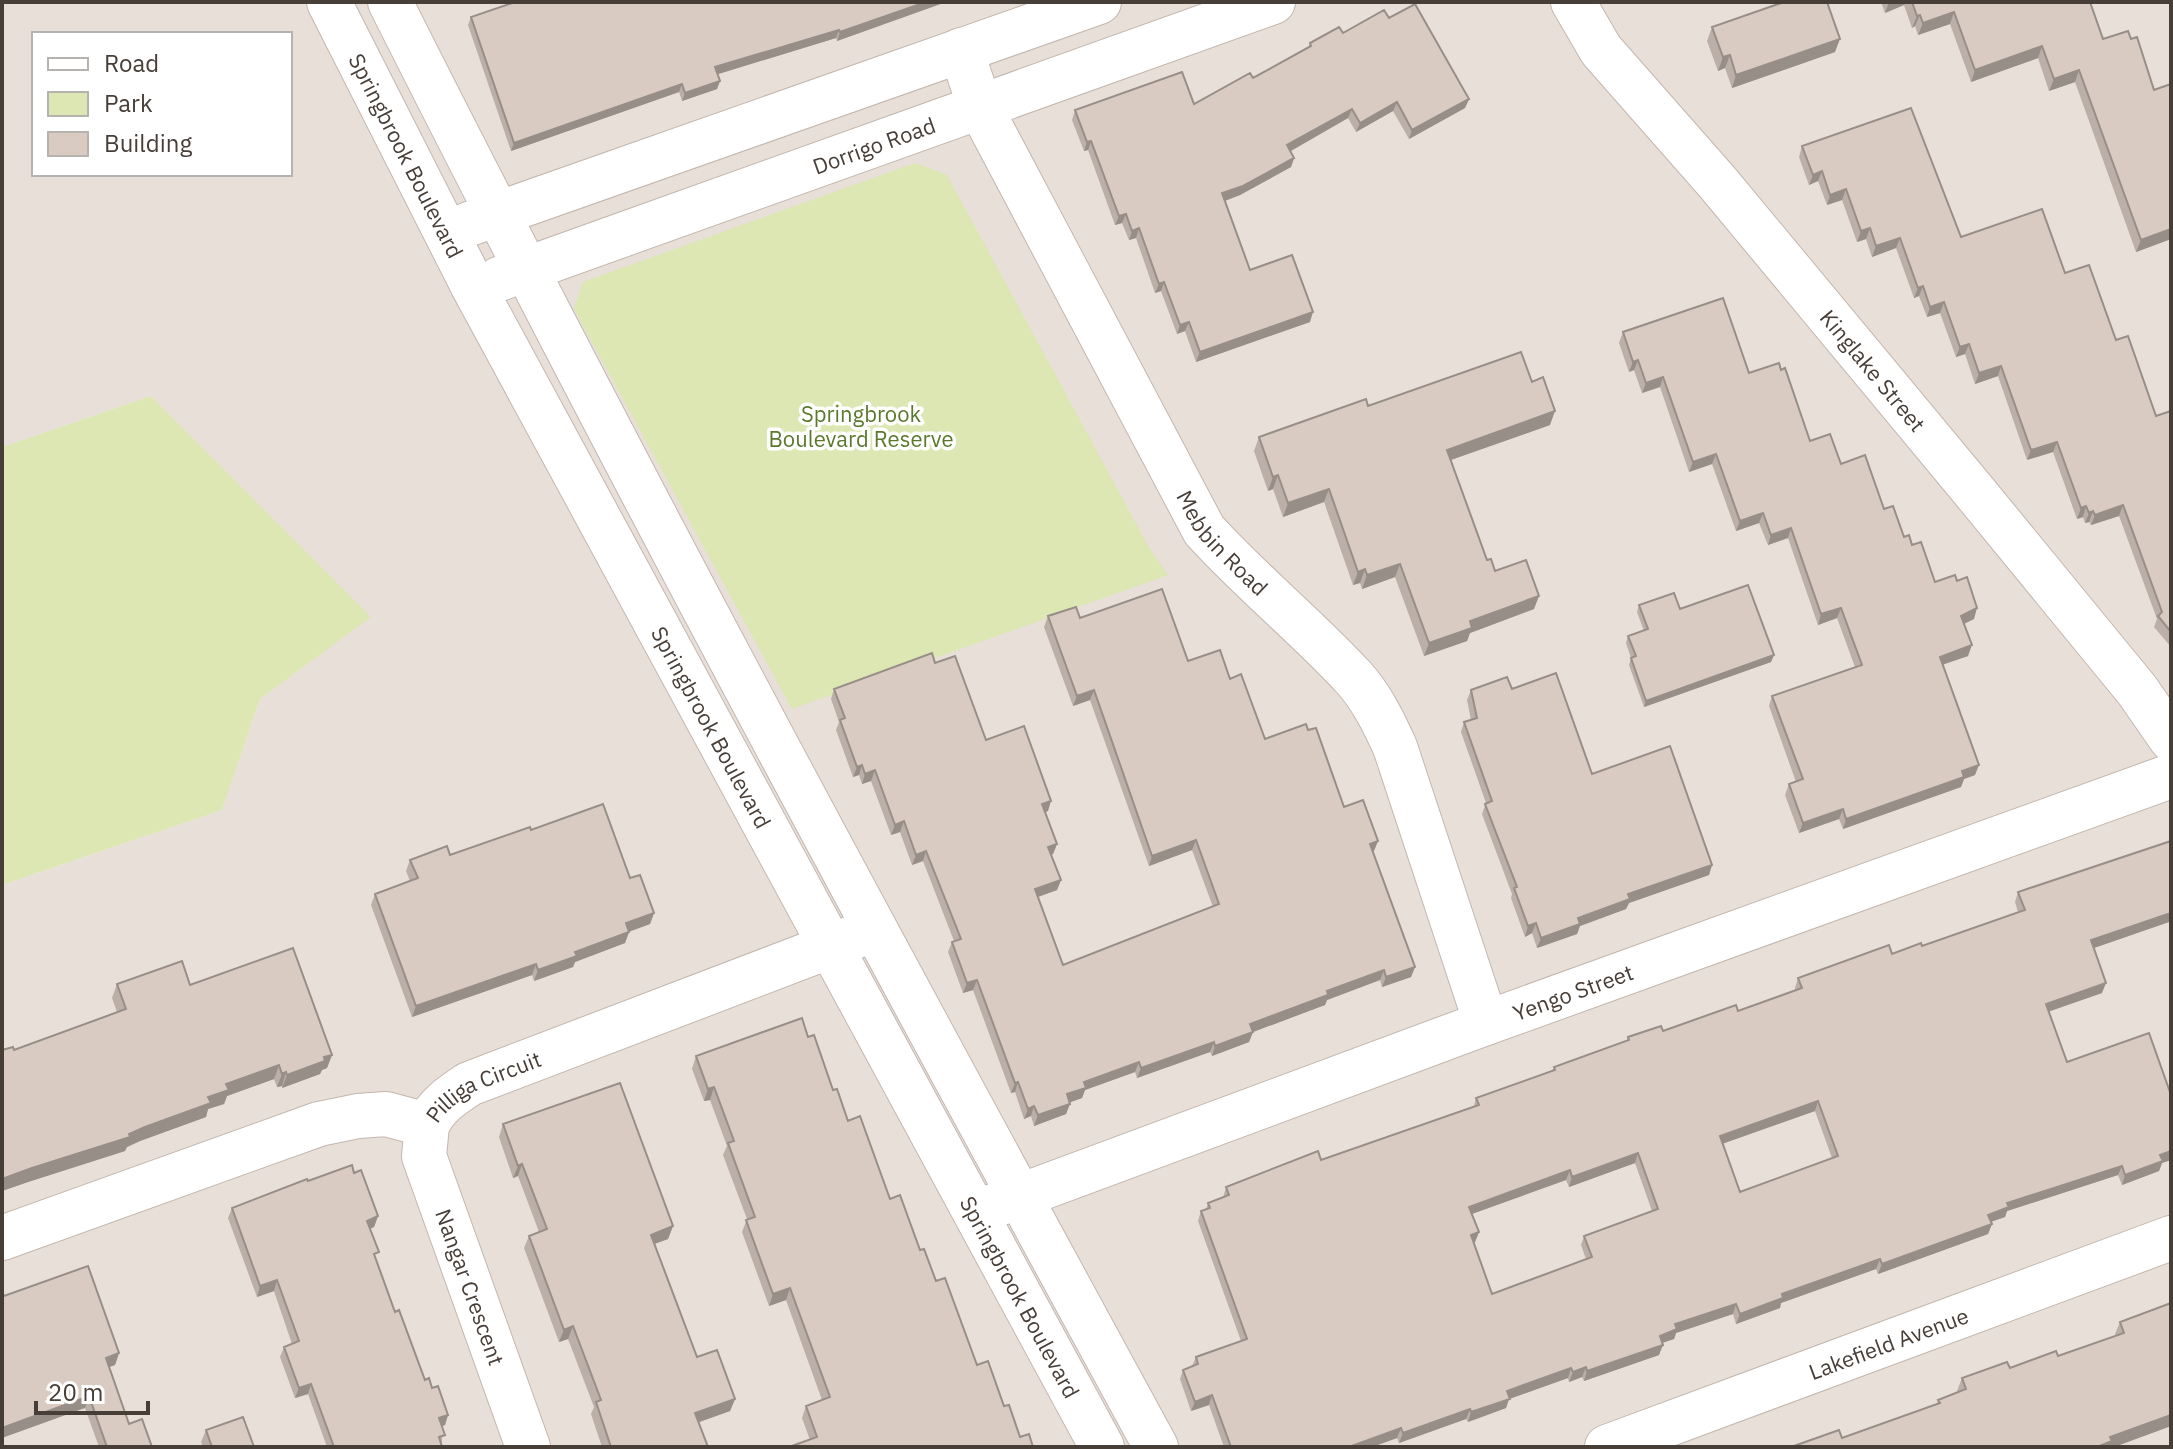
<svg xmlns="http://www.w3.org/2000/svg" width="2173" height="1449" font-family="'IBM Plex Sans',sans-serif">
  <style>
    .residential { fill: #e8dfd8; fill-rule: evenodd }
    .green { fill: #dce7b4 }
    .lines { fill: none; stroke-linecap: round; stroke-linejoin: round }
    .minor-casing { stroke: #c3b7af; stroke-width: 46 }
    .minor { stroke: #fff; stroke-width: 44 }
    .wall { fill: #bbafa7; fill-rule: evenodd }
    .shaded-wall { fill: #988e88 }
    .building { fill: #d9cbc2; stroke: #988e88; stroke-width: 2; fill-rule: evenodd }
    .labels { text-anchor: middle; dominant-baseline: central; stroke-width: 7; stroke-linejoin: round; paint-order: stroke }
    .street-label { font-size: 22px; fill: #483e38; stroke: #fff }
    .park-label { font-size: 22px; fill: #5b792c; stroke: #fff }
  </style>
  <rect width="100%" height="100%" fill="#f4efea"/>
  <!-- residential -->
  <path class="residential" d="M 2,2 L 2171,2 L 2171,1447 L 2,1447 L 2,885 L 222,810 L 260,699 L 370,617 L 151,396 L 2,447 ZM 34,34 L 290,34 L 290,174 L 34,174 Z"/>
  <!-- green -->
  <path class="green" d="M 915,163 L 947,175 L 1150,549 L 1168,575 L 792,709 L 574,309 L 583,282 Z
    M 151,396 L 371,617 L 260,699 L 222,810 L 2,885 L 2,447 Z"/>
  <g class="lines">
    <defs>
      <g id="minor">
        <path id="s1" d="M 329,2 L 474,288 L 1102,1447"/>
        <path d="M 390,2 C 635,489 895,968 1156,1447"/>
        <path id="s2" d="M 1573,2 L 1601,50 L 1718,183 L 1973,490 L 2137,690 L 2171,739"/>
        <path id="s3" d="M 961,50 L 980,107 L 1204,530 C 1251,582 1306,626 1354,678 C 1372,698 1384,723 1395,747 L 1486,1023"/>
        <path d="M 469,224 L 1099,2"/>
        <path id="s4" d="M 499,279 L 1273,2"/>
        <path id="s5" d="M 427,1125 L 424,1156 L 528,1447"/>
        <path id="s6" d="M 993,1206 L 1486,1023 L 2171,776"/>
        <path id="s7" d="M 2,1238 L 319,1124 L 358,1116 L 386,1114 L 427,1125 C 437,1105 451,1096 469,1084 L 857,936"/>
        <path id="s8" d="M 1607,1447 L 2171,1238"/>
      </g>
    </defs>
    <!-- minor casing -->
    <use href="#minor" class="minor-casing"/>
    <!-- minor -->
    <use href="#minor" class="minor"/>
  </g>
  <!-- wall -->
  <path class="wall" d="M 946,2 L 837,41 L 836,38 L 717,74 L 720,81 L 717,89 L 682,101 L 679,92 L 511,151 L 468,25 L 471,17 Z
    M 1881,2 L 2090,2 L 2103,39 L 2131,39 L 2154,90 L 2171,84 L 2171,239 L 2136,252 L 2075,82 L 2049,91 L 2038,58 L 1971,82 L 1950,24 L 1918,35 L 1915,26 L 1912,28 L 1904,5 L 1885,13 Z
    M 1389,18 L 1469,99 L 1465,108 L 1409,139 L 1393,111 L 1356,132 L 1348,118 L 1290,151 L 1294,158 L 1291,167 L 1240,195 L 1225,201 L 1250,270 L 1310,322 L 1196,362 L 1185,331 L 1177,334 L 1161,291 L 1155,293 L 1136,238 L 1129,240 L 1122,223 L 1115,225 L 1088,150 L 1084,151 L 1072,120 L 1075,110 L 1194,104 L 1253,78 L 1308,48 L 1310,43 Z
    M 1712,27 L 1835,52 L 1732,88 L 1725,68 L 1718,71 L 1707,41 Z
    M 1802,146 L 1961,237 L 2065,273 L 2116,340 L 2156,416 L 2171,411 L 2171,647 L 2154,627 L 2157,619 L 2119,516 L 2091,525 L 2089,522 L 2085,523 L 2083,517 L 2077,519 L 2053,452 L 2027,460 L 1998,376 L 1975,384 L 1965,354 L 1956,357 L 1940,313 L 1927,317 L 1919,296 L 1914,298 L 1896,248 L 1872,257 L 1866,239 L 1857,242 L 1842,200 L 1827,205 L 1818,181 L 1809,185 L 1799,157 Z
    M 1623,332 L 1749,373 L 1781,370 L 1810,441 L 1841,464 L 1884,509 L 1904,537 L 1912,545 L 1935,582 L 1974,619 L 1964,623 L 1968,656 L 1943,664 L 1975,775 L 1964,779 L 1961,787 L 1843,829 L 1839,819 L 1799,833 L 1785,795 L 1789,784 L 1796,782 L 1769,706 L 1772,696 L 1855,667 L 1837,618 L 1818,625 L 1788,538 L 1768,545 L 1759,523 L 1736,531 L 1712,464 L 1689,472 L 1660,387 L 1642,393 L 1634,370 L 1629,372 L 1619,343 Z
    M 1532,382 L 1550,425 L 1451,460 L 1487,560 L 1495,571 L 1534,609 L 1470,633 L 1467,641 L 1424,656 L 1395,577 L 1362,589 L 1360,583 L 1353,585 L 1324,502 L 1283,517 L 1273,489 L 1268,491 L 1254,451 L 1259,437 L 1368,406 Z
    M 1639,605 L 1680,609 L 1774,655 L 1771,662 L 1644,707 L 1629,665 L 1631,658 L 1626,643 L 1628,636 L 1644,631 L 1637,612 Z
    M 1048,616 L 1080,618 L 1230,679 L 1265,739 L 1344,807 L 1378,841 L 1373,852 L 1415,967 L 1411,977 L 1382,987 L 1380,980 L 1327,1000 L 1325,1005 L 1253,1032 L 1249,1042 L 1212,1056 L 1210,1052 L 1137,1078 L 1135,1072 L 1085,1090 L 1082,1098 L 1069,1102 L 1066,1114 L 1034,1126 L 1031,1116 L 1024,1119 L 1015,1092 L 1011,1093 L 973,990 L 963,993 L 948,952 L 952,942 L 954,941 L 923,861 L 912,865 L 900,832 L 891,835 L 871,781 L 862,784 L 859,775 L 853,777 L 836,730 L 839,722 L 831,699 L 834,689 L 935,663 L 986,740 L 1048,811 L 1045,812 L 1057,844 L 1053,854 L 1051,855 L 1061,880 L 1057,890 L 1038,897 L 1063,965 L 1213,907 L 1192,850 L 1149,866 L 1090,700 L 1073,706 L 1044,627 Z
    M 1512,689 L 1592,774 L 1712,865 L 1709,875 L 1629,903 L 1626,909 L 1580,926 L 1577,934 L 1537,948 L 1532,933 L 1525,937 L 1511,898 L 1512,894 L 1482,814 L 1486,803 L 1461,732 L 1464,722 L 1471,720 L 1467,700 L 1471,690 Z
    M 531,830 L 630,878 L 654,913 L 650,924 L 629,932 L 625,943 L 575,962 L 573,967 L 534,981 L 532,975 L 412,1017 L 371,905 L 375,894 L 410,881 L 406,871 L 410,860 L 450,855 Z
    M 2171,841 L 2171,929 L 2169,922 L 2094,948 L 2102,993 L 2048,1011 L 2067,1062 L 2171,1095 L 2171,1160 L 2162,1163 L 2159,1171 L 2122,1185 L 2118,1175 L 2007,1211 L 2005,1217 L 1991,1222 L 1992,1224 L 1988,1234 L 1878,1274 L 1876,1269 L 1781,1303 L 1780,1308 L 1736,1324 L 1733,1314 L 1676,1333 L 1674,1339 L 1662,1343 L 1659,1355 L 1584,1381 L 1582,1377 L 1569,1382 L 1568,1378 L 1509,1399 L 1506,1408 L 1468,1422 L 1466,1419 L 1399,1443 L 1397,1438 L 1372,1447 L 1224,1447 L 1209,1405 L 1191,1411 L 1180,1379 L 1183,1370 L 1192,1366 L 1196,1357 L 1241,1341 L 1198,1221 L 1201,1211 L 1206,1210 L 1208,1203 L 1223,1198 L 1226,1187 L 1321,1160 L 1474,1106 L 1476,1098 L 1552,1071 L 1554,1067 L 1627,1040 L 1628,1037 L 1663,1031 L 1738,1011 L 1795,990 L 1795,988 L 1798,978 L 1922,946 L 2018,912 L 2015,902 L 2018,892 ZM 1815,1111 L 1832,1158 L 1740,1192 L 1722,1144 ZM 1635,1163 L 1652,1211 L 1584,1236 L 1581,1245 L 1586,1259 L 1492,1294 L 1473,1242 L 1475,1242 L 1479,1232 L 1472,1214 L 1566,1180 L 1569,1187 Z
    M 117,984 L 190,985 L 332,1055 L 327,1068 L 322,1070 L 320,1074 L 282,1088 L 282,1086 L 277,1087 L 274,1079 L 227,1096 L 224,1104 L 208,1109 L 206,1117 L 140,1141 L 127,1147 L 125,1151 L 28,1182 L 2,1191 L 2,1050 L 14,1050 L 117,1012 L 112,998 Z
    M 808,1037 L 848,1121 L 890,1199 L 920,1250 L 977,1365 L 1004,1406 L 1020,1437 L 1033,1447 L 810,1440 L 802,1418 L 806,1406 L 822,1400 L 786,1300 L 769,1306 L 742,1232 L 747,1219 L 723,1155 L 727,1146 L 710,1100 L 704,1101 L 692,1069 L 696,1056 Z
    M 503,1124 L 673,1226 L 668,1239 L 654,1244 L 697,1357 L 735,1399 L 730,1411 L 699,1422 L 708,1447 L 602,1447 L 591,1414 L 594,1407 L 568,1339 L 559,1342 L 524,1248 L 529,1236 L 539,1232 L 518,1176 L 513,1178 L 499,1137 Z
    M 354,1173 L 378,1216 L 374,1227 L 370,1229 L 376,1260 L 395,1312 L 425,1380 L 432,1388 L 448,1415 L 445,1425 L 442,1426 L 442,1447 L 327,1447 L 308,1394 L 295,1398 L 280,1357 L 284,1347 L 292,1344 L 274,1291 L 257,1297 L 228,1218 L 232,1208 L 308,1181 Z
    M 4,1296 L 119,1353 L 115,1365 L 109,1367 L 129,1424 L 152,1447 L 99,1447 L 85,1408 Z
    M 2171,1303 L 2171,1426 L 2114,1447 L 1791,1447 L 1842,1438 L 1937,1404 L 1938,1400 L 1958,1393 L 1957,1391 L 1962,1378 L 2058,1356 L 2116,1336 L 2115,1334 L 2120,1322 Z
    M 206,1430 L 254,1447 L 203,1447 L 201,1442 Z"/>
  <!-- shaded-wall -->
  <path class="shaded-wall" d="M 926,2 L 946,2 L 837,41 L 840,32 Z
    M 1889,2 L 1906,2 L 1904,5 L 1885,13 Z
    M 1954,12 L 1950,24 L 1918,35 L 1923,23 Z
    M 1920,15 L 1915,26 L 1912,28 L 1917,16 Z
    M 839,30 L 836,38 L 712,76 L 715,67 Z
    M 1840,39 L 1835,52 L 1732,88 L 1736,75 Z
    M 2042,46 L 2038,58 L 1971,82 L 1975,70 Z
    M 1730,55 L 1725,68 L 1718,71 L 1723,57 Z
    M 2079,70 L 2075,82 L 2049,91 L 2054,79 Z
    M 720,81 L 717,89 L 682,101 L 685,93 Z
    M 682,84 L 679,92 L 511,151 L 514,143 Z
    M 1469,99 L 1465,108 L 1409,139 L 1412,130 Z
    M 1397,102 L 1393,111 L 1356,132 L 1360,123 Z
    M 1352,109 L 1348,118 L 1284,155 L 1287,145 Z
    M 1091,141 L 1088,150 L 1084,151 L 1087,142 Z
    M 1294,158 L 1291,167 L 1240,195 L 1219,203 L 1222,193 Z
    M 1822,171 L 1818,181 L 1809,185 L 1813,175 Z
    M 1846,189 L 1842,200 L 1827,205 L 1830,195 Z
    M 1126,214 L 1122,223 L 1115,225 L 1119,216 Z
    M 1139,228 L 1136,238 L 1129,240 L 1132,231 Z
    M 1870,228 L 1866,239 L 1857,242 L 1861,231 Z
    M 2171,229 L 2171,239 L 2136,252 L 2141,240 Z
    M 1900,238 L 1896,248 L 1872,257 L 1876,246 Z
    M 1164,282 L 1161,291 L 1155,293 L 1159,284 Z
    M 1923,286 L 1919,296 L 1914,298 L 1918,288 Z
    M 1944,302 L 1940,313 L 1927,317 L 1930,307 Z
    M 1313,312 L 1310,322 L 1196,362 L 1200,352 Z
    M 1189,322 L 1185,331 L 1177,334 L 1180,325 Z
    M 1969,344 L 1965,354 L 1956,357 L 1960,347 Z
    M 1638,360 L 1634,370 L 1629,372 L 1633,362 Z
    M 2001,366 L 1998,376 L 1975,384 L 1979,373 Z
    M 1663,377 L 1660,387 L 1642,393 L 1646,383 Z
    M 1555,411 L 1550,425 L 1442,463 L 1447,450 Z
    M 2057,442 L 2053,452 L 2027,460 L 2031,450 Z
    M 1716,454 L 1712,464 L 1689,472 L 1693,462 Z
    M 1278,475 L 1273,489 L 1268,491 L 1273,477 Z
    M 1329,489 L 1324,502 L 1283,517 L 1288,503 Z
    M 2123,505 L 2119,516 L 2091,525 L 2095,515 Z
    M 2086,506 L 2083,517 L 2077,519 L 2081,508 Z
    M 2093,511 L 2089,522 L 2085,523 L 2089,513 Z
    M 1763,513 L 1759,523 L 1736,531 L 1740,521 Z
    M 1791,528 L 1788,538 L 1768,545 L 1771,535 Z
    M 1400,564 L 1395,577 L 1362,589 L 1367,575 Z
    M 1365,569 L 1360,583 L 1353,585 L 1358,572 Z
    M 1539,596 L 1534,609 L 1470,633 L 1467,641 L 1424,656 L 1429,643 L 1470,621 Z
    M 1841,608 L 1837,618 L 1818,625 L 1821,614 Z
    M 1977,608 L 1974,619 L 1958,627 L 1961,616 Z
    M 1972,645 L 1968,656 L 1936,667 L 1940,657 Z
    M 1774,655 L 1771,662 L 1644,707 L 1646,701 Z
    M 1094,690 L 1090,700 L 1073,706 L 1077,696 Z
    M 862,765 L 859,775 L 853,777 L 857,767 Z
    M 1979,765 L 1975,775 L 1964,779 L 1961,787 L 1843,829 L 1846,819 Z
    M 875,770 L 871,781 L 862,784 L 865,774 Z
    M 1051,801 L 1048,811 L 1038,815 L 1042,804 Z
    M 1843,809 L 1839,819 L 1799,833 L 1803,823 Z
    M 904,821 L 900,832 L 891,835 L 895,825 Z
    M 1196,840 L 1192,850 L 1149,866 L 1152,856 Z
    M 1378,841 L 1374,851 L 1367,854 L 1370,844 Z
    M 1057,844 L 1053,854 L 1044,858 L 1048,847 Z
    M 926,851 L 923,861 L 912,865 L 916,855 Z
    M 1712,865 L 1709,875 L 1629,903 L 1626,909 L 1580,926 L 1577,934 L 1537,948 L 1541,938 L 1578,918 L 1628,894 Z
    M 1061,880 L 1057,890 L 1032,899 L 1035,889 Z
    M 654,913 L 650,924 L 622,934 L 626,923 Z
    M 2171,913 L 2169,922 L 2088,950 L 2091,940 Z
    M 1536,923 L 1532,933 L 1525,937 L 1528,926 Z
    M 629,932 L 625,943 L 575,962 L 573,967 L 534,981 L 538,970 L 575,952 Z
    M 536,964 L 532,975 L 412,1017 L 416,1006 Z
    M 1415,967 L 1411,977 L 1382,987 L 1386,977 Z
    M 1384,970 L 1380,980 L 1327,1000 L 1325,1005 L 1253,1032 L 1249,1042 L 1212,1056 L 1215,1046 L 1250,1024 L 1327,991 Z
    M 977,980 L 973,990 L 963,993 L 967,983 Z
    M 2106,983 L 2102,993 L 2042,1014 L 2046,1004 Z
    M 1214,1042 L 1210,1052 L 1137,1078 L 1141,1068 Z
    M 332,1055 L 327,1068 L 322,1070 L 320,1074 L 282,1088 L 287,1075 L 324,1057 Z
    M 1139,1062 L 1135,1072 L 1085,1090 L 1082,1098 L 1063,1105 L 1067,1094 L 1084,1082 Z
    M 279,1065 L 274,1079 L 227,1096 L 224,1104 L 208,1109 L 206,1117 L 140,1141 L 127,1147 L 125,1151 L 28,1182 L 2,1191 L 2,1179 L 129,1134 L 208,1097 L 226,1084 Z
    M 286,1072 L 282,1086 L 277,1087 L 282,1074 Z
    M 1018,1082 L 1015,1092 L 1011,1093 L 1015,1083 Z
    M 714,1087 L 710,1100 L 704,1101 L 708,1089 Z
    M 1818,1101 L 1815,1111 L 1716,1146 L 1720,1136 Z
    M 1070,1104 L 1066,1114 L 1034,1126 L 1038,1115 Z
    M 1034,1106 L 1031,1116 L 1024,1119 L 1028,1109 Z
    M 2171,1151 L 2171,1160 L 2162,1163 L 2159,1171 L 2122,1185 L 2125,1175 L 2160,1155 Z
    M 1638,1153 L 1635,1163 L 1569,1187 L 1572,1177 Z
    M 522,1164 L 518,1176 L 513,1178 L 518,1166 Z
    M 2122,1166 L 2118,1175 L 2007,1211 L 2005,1217 L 1984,1224 L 1988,1215 L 2007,1203 Z
    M 1570,1170 L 1566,1180 L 1466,1216 L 1469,1207 Z
    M 378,1216 L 374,1227 L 363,1231 L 367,1221 Z
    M 1992,1224 L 1988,1234 L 1878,1274 L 1882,1264 Z
    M 673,1226 L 668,1239 L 646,1247 L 651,1235 Z
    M 1479,1232 L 1475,1242 L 1467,1244 L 1471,1235 Z
    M 1880,1259 L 1876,1269 L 1781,1303 L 1780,1308 L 1736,1324 L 1740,1314 L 1782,1294 Z
    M 277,1280 L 274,1291 L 257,1297 L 260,1286 Z
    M 790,1288 L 786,1300 L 769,1306 L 773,1294 Z
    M 1736,1304 L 1733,1314 L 1676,1333 L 1674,1339 L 1656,1345 L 1660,1336 L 1675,1324 Z
    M 573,1326 L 568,1339 L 559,1342 L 564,1330 Z
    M 1663,1345 L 1659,1355 L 1584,1381 L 1587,1371 Z
    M 119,1353 L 115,1365 L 101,1370 L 106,1358 Z
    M 1586,1367 L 1582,1377 L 1569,1382 L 1573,1372 Z
    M 1571,1368 L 1568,1378 L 1509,1399 L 1506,1408 L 1468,1422 L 1471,1412 L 1507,1391 Z
    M 311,1384 L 308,1394 L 295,1398 L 299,1388 Z
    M 1212,1395 L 1209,1405 L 1191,1411 L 1195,1402 Z
    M 89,1396 L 85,1408 L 2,1438 L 2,1428 Z
    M 735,1399 L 730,1411 L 691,1425 L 695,1413 Z
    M 1470,1409 L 1466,1419 L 1399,1443 L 1403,1433 Z
    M 448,1415 L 445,1425 L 435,1428 L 439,1418 Z
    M 2171,1415 L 2171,1426 L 2114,1447 L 2097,1447 L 2110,1437 Z
    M 1401,1428 L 1397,1438 L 1372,1447 L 1349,1447 Z"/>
  <!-- building -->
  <path class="building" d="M 515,2 L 926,2 L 840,32 L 839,30 L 715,67 L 720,81 L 685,93 L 682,84 L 514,143 L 471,17 Z
    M 1784,2 L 1827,2 L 1840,39 L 1736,75 L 1730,55 L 1723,57 L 1712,27 Z
    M 1912,2 L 2090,2 L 2103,39 L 2128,31 L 2131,39 L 2137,37 L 2154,90 L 2171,84 L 2171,229 L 2141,240 L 2079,70 L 2054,79 L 2042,46 L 1975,70 L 1954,12 L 1923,23 L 1920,15 L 1917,16 Z
    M 1415,4 L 1469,99 L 1412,130 L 1397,102 L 1360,123 L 1352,109 L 1287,145 L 1294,158 L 1243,186 L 1222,193 L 1250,270 L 1292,255 L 1313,312 L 1200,352 L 1189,322 L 1180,325 L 1164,282 L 1159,284 L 1139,228 L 1132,231 L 1126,214 L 1119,216 L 1091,141 L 1087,142 L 1075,110 L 1182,72 L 1194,104 L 1250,73 L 1253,78 L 1311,46 L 1310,43 L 1339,27 L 1343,33 L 1384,10 L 1389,18 Z
    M 1911,108 L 1961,237 L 2042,209 L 2065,273 L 2089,265 L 2116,340 L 2128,336 L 2156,416 L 2171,411 L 2171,632 L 2158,616 L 2162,612 L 2123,505 L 2095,515 L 2093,511 L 2089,513 L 2086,506 L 2081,508 L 2057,442 L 2031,450 L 2001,366 L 1979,373 L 1969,344 L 1960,347 L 1944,302 L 1930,307 L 1923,286 L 1918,288 L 1900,238 L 1876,246 L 1870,228 L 1861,231 L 1846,189 L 1830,195 L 1822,171 L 1813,175 L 1802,146 Z
    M 1723,298 L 1749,373 L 1779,363 L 1781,370 L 1785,368 L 1810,441 L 1830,434 L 1841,464 L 1865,455 L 1884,509 L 1893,506 L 1904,537 L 1909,535 L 1912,545 L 1921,542 L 1935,582 L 1955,575 L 1957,581 L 1967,577 L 1977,608 L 1961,616 L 1972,645 L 1940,657 L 1979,765 L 1962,771 L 1964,777 L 1846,819 L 1843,809 L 1803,823 L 1789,784 L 1803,779 L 1772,696 L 1862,665 L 1841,608 L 1821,614 L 1791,528 L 1771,535 L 1763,513 L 1740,521 L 1716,454 L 1693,462 L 1663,377 L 1646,383 L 1638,360 L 1633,362 L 1623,332 Z
    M 1521,352 L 1532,382 L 1543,377 L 1555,411 L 1447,450 L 1487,560 L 1491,559 L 1495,571 L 1526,560 L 1539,596 L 1470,621 L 1472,628 L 1429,643 L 1400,564 L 1367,575 L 1365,569 L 1358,572 L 1329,489 L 1288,503 L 1278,475 L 1273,477 L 1259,437 L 1366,399 L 1368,406 Z
    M 1748,585 L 1774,655 L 1646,701 L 1631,658 L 1636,656 L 1628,636 L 1648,629 L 1639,605 L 1674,593 L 1680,609 Z
    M 1162,589 L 1188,661 L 1220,650 L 1230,679 L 1241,674 L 1265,739 L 1306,724 L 1308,730 L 1316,728 L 1344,807 L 1363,800 L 1378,841 L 1370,844 L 1415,967 L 1386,977 L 1384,970 L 1327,991 L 1328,995 L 1250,1024 L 1253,1032 L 1215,1046 L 1214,1042 L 1141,1068 L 1139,1062 L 1084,1082 L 1086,1088 L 1067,1094 L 1070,1104 L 1038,1115 L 1034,1106 L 1028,1109 L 1018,1082 L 1015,1083 L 977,980 L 967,983 L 952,942 L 961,939 L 926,851 L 916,855 L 904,821 L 895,825 L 875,770 L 865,774 L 862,765 L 857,767 L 840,720 L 845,718 L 834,689 L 932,653 L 935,663 L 955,656 L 986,740 L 1024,726 L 1051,801 L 1042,804 L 1057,844 L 1048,847 L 1061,880 L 1035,889 L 1063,965 L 1219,904 L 1196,840 L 1152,856 L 1094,690 L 1077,696 L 1048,616 L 1076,607 L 1080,618 Z
    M 1556,673 L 1592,774 L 1670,746 L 1712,865 L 1628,894 L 1630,899 L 1578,918 L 1580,924 L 1541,938 L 1536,923 L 1528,926 L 1514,888 L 1517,887 L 1485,804 L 1492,801 L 1464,722 L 1477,718 L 1471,690 L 1507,677 L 1512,689 Z
    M 603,804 L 630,878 L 640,875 L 654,913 L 626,923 L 629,932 L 575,952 L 577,956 L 538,970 L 536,964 L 416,1006 L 375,894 L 418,878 L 410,860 L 447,846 L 450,855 L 530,827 L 531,830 Z
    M 2171,841 L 2171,913 L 2091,940 L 2106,983 L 2046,1004 L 2067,1062 L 2149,1033 L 2171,1095 L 2171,1151 L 2160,1155 L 2163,1161 L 2125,1175 L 2122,1166 L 2007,1203 L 2009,1207 L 1988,1215 L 1992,1224 L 1882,1264 L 1880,1259 L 1782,1294 L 1783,1298 L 1740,1314 L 1736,1304 L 1675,1324 L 1677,1329 L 1660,1336 L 1663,1345 L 1587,1371 L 1586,1367 L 1573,1372 L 1571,1368 L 1507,1391 L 1510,1399 L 1471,1412 L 1470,1409 L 1403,1433 L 1401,1428 L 1349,1447 L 1231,1447 L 1212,1395 L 1195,1402 L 1183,1370 L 1198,1364 L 1196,1357 L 1247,1339 L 1201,1211 L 1210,1208 L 1208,1203 L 1229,1195 L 1226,1187 L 1318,1151 L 1321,1160 L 1479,1105 L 1476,1098 L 1555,1070 L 1554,1067 L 1629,1040 L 1628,1037 L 1661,1026 L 1663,1031 L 1736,1005 L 1738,1011 L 1802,988 L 1798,978 L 1889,945 L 1892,954 L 1921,943 L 1922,946 L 2025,910 L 2018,892 ZM 1818,1101 L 1838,1156 L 1740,1192 L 1720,1136 ZM 1638,1153 L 1658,1209 L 1584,1236 L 1592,1257 L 1492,1294 L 1471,1235 L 1479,1232 L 1469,1207 L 1570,1170 L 1572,1177 Z
    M 293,948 L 332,1055 L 324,1057 L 325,1061 L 287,1075 L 286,1072 L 282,1074 L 279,1065 L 226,1084 L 229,1090 L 208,1097 L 211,1103 L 145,1127 L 129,1134 L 130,1137 L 32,1168 L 2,1179 L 2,1050 L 13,1047 L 14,1050 L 126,1009 L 117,984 L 182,961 L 190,985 Z
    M 802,1018 L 808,1037 L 814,1035 L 833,1090 L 837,1089 L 848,1121 L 860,1116 L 890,1199 L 900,1195 L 920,1250 L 924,1249 L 936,1281 L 945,1278 L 977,1365 L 988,1361 L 1004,1406 L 1009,1405 L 1020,1437 L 1029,1434 L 1033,1447 L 789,1447 L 817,1437 L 806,1406 L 830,1397 L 790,1288 L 773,1294 L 746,1220 L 755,1217 L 728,1143 L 734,1141 L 714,1087 L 708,1089 L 696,1056 Z
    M 620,1083 L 673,1226 L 651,1235 L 697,1357 L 717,1350 L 735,1399 L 695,1413 L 708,1447 L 611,1447 L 596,1402 L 601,1400 L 573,1326 L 564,1330 L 529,1236 L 547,1229 L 522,1164 L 518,1166 L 503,1124 Z
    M 352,1165 L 354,1173 L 361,1170 L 378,1216 L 367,1221 L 379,1252 L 374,1254 L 395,1312 L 399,1310 L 425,1380 L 429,1378 L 432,1388 L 438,1386 L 448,1415 L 439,1418 L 445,1435 L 439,1437 L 442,1447 L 334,1447 L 311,1384 L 299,1388 L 284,1347 L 299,1341 L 277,1280 L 260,1286 L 232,1208 L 307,1179 L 308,1181 Z
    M 88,1266 L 119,1353 L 106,1358 L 129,1424 L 142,1419 L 152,1447 L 107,1447 L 89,1396 L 2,1428 L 2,1292 L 4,1296 Z
    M 2171,1303 L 2171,1415 L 2110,1437 L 2112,1441 L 2097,1447 L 1791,1447 L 1839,1430 L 1842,1438 L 1940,1403 L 1938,1400 L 1966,1389 L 1962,1378 L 2007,1362 L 2010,1368 L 2056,1351 L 2058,1356 L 2124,1333 L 2120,1322 Z
    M 243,1417 L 254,1447 L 212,1447 L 206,1430 Z"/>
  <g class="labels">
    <!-- street labels -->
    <g class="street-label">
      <text stroke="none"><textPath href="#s4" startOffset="398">Dorrigo Road</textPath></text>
      <text stroke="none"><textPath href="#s1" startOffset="172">Springbrook Boulevard</textPath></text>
      <text stroke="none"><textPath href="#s2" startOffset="476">Kinglake Street</textPath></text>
      <text stroke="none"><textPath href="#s3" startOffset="560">Mebbin Road</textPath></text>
      <text stroke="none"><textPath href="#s1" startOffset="820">Springbrook Boulevard</textPath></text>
      <text stroke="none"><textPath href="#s6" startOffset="618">Yengo Street</textPath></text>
      <text stroke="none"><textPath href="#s7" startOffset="518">Pilliga Circuit</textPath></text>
      <text stroke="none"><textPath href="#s5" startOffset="170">Nangar Crescent</textPath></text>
      <text stroke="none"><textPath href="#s1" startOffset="1468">Springbrook Boulevard</textPath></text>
      <text stroke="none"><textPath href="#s8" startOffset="300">Lakefield Avenue</textPath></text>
    </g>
    <!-- park labels -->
    <g class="park-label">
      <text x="861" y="413">Springbrook<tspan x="861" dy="25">Boulevard Reserve</tspan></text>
    </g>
  </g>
  <!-- border -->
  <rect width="2173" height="1449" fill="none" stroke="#483e38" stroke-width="8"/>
  <!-- legend -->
  <rect x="32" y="32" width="260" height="144" fill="#ffffff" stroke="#b6b2af" stroke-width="2"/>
  <rect x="48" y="58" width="40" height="12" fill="#ffffff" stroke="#b6b2af" stroke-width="2"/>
  <text x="104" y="72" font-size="24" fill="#483e38">Road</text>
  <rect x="48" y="92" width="40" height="24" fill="#dce7b4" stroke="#b6b2af" stroke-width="2"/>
  <text x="104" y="112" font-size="24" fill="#483e38">Park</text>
  <rect x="48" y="132" width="40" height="24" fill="#d9cbc2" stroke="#b6b2af" stroke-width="2"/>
  <text x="104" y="152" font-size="24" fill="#483e38">Building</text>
  <!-- scale -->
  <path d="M36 1401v12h112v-12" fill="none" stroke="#483e38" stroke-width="4"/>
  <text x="48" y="1401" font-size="24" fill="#483e38" stroke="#ffffff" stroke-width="6" paint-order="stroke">20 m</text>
</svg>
